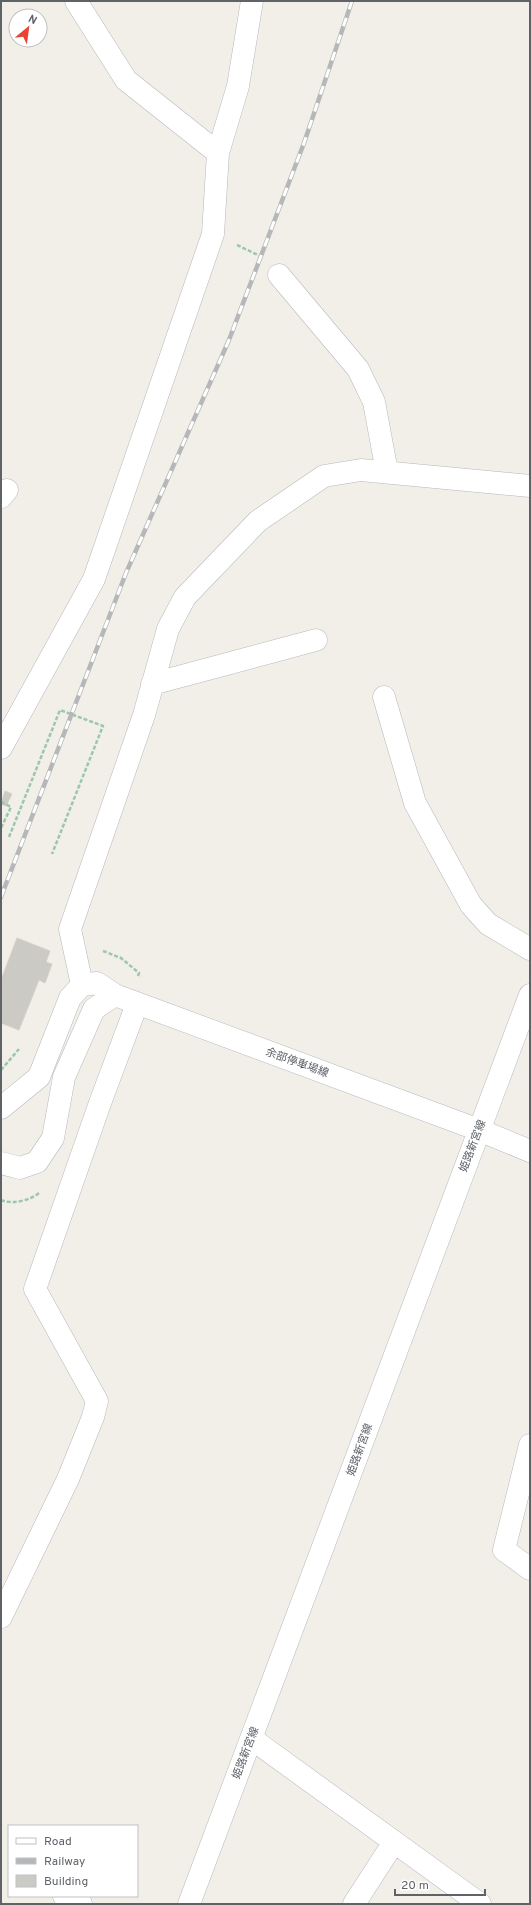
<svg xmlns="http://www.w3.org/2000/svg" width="531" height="1905" font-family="Overpass,'Noto Sans JP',sans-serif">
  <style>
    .building { fill: #cccac5; stroke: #d6d1c6 }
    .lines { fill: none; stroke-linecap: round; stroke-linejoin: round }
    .street-casing { stroke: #b5b8bc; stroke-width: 23 }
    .secondary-casing { stroke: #b6babf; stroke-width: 23 }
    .path { stroke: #9cc7a9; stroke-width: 2.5; stroke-dasharray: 4 2; stroke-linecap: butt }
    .street { stroke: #fff; stroke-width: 22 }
    .secondary { stroke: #fff; stroke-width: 22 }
    .rail-casing { stroke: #b6b7b8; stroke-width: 4.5 }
    .rail { stroke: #fff; stroke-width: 3; stroke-dasharray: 9; stroke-linecap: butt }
    .labels { text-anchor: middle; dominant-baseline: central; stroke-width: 3; stroke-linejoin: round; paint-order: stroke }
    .street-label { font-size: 11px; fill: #5f6368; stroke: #fff }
  </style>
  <rect width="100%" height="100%" fill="#f1efe8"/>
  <!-- building -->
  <path class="building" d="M 5,791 L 12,794 L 6,806 L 1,804 Z
    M 17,938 L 50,951 L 46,962 L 52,964 L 45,983 L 39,980 L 19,1030 L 1,1023 L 1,980 Z"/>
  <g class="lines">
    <defs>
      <path id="street" d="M 76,1 L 126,80 L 218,153
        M 279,275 L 358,369 L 374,402 L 387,472
        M 1,497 L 7,490
        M 152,684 L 316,640
        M 384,697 L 415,803 L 471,905 L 488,924 L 530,949
        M 1,748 L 94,579 L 213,234 L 218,153 L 238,86 L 252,1
        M 82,985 L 70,929 L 144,715 L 168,629 L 185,597 L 258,521 L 324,476 L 361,470 L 530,486
        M 1,1108 L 39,1077 L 70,998 L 82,985 L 97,983 L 115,995 L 94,1009 L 64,1077 L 53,1138 L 37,1162 L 20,1168 L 1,1163
        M 479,1130 L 530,1151
        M 530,1445 L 504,1550 L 530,1569
        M 1,1617 L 68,1479 L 93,1417 L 97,1401 L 35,1289 L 100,1103 L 137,1004
        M 252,1739 L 480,1904
        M 64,1896 L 81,1904
        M 354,1904 L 394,1842"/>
      <path id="secondary" d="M 115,995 L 479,1130
        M 189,1904 L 530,995"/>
    </defs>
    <!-- street casing -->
    <use href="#street" class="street-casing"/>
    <!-- secondary casing -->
    <use href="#secondary" class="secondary-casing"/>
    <!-- path -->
    <path class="path" d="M 237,245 L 260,256
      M 1,802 L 11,807 L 1,828
      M 9,837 L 60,710 L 103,726 L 52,854
      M 103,951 L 121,958 L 139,973 L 138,976
      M 1,1070 L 19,1049
      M 1,1200 C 12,1205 32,1200 40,1192"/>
    <!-- street -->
    <use href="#street" class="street"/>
    <!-- secondary -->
    <use href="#secondary" class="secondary"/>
    <defs>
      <path id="rail" d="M 1,897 L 126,573 L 229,340 L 304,143 L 352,1"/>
    </defs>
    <!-- rail casing -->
    <use href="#rail" class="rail-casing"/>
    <!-- rail -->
    <use href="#rail" class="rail"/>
  </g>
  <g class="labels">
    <!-- street labels -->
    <g class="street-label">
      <text transform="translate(297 1063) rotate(20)">余部停車場線</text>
      <text transform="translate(473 1146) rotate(-69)">姫路新宮線</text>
      <text transform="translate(360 1450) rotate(-70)">姫路新宮線</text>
      <text transform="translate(246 1753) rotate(-69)">姫路新宮線</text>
    </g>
  </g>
  <!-- border -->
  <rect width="531" height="1905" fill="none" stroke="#5f6368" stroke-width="4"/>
  <!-- legend -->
  <rect x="8" y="1825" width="130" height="72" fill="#ffffff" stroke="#bfc1c3"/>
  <rect x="16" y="1838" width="20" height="6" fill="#ffffff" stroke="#bfc1c3"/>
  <text x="44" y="1845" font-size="12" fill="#5f6368">Road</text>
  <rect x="16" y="1858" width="20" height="6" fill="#b6b7b8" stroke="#bfc1c3"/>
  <text x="44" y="1865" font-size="12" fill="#5f6368">Railway</text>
  <rect x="16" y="1875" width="20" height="12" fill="#cccac5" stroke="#bfc1c3"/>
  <text x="44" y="1885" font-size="12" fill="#5f6368">Building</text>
  <!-- north arrow -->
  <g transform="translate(28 28) rotate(29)"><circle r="19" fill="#ffffff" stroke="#bfc1c3"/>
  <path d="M0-3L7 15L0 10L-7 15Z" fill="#ea4335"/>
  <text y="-6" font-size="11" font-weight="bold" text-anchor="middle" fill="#5f6368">N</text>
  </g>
  <!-- scale -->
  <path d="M395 1889v6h90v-6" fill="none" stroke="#5f6368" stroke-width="2"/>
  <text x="401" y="1889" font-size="12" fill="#5f6368" stroke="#ffffff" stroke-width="3" paint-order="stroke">20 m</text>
</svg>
